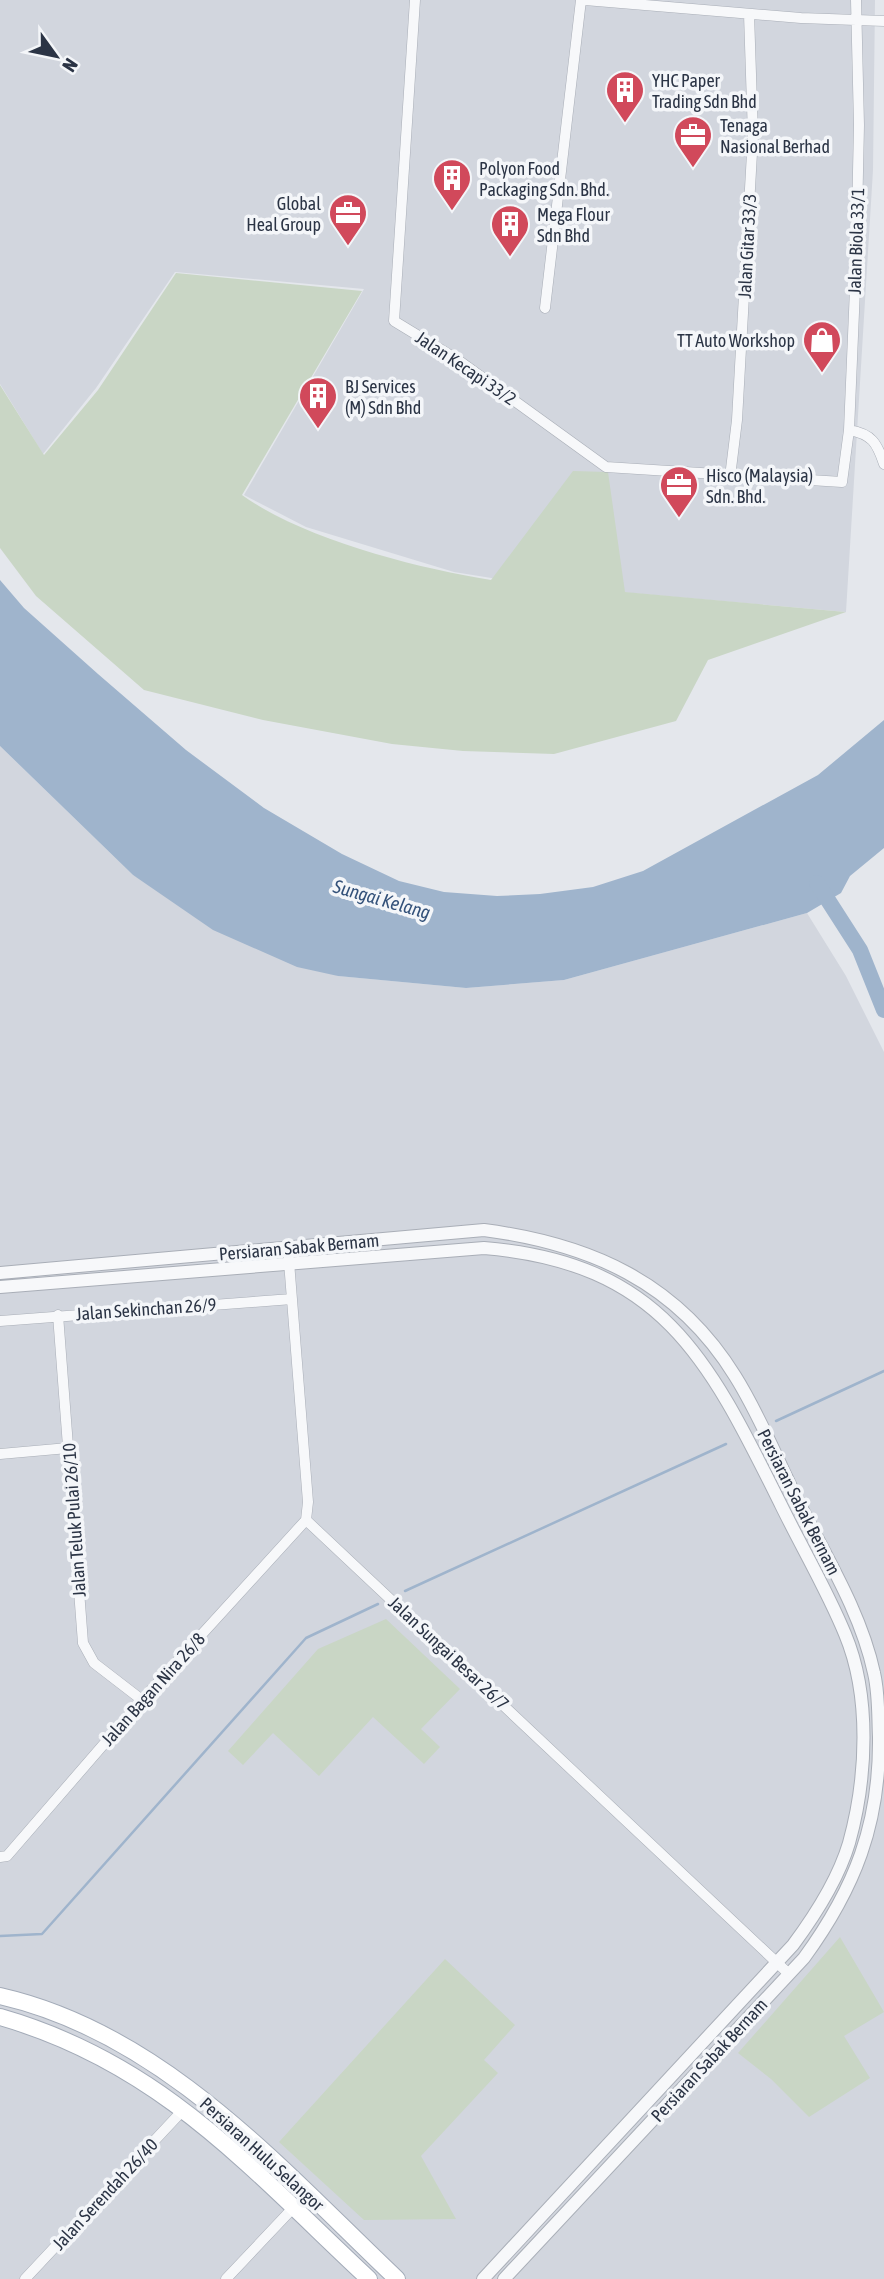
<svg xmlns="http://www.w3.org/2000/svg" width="884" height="2279" font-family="'Asap Condensed',sans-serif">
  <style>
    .built { fill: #d2d6de }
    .green { fill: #c9d6c5 }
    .water { fill: #9fb4cc }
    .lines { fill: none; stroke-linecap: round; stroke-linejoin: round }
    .stream { stroke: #9fb4cc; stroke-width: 2.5 }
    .river { stroke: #9fb4cc; stroke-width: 16 }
    .minor-casing { stroke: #a9aeb7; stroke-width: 11 }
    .tertiary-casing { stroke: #a9aeb7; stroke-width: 14 }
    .primary-casing { stroke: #a3abb8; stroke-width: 18 }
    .minor { stroke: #f7f8fa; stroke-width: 10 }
    .tertiary { stroke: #f7f8fa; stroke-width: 12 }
    .primary { stroke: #fff; stroke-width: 16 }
    .labels { text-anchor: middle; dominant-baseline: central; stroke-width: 7; stroke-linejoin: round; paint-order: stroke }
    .poi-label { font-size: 18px; fill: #2b3445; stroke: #f4f6f9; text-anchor: start }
    .street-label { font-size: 18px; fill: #2b3445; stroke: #f4f6f9 }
    .water-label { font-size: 19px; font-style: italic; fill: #34527a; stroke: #f4f6f9 }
  </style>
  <rect width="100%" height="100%" fill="#e4e7ec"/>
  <!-- built -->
  <path class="built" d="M 0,0 L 875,0 L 873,170 L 846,612 L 529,584 L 454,572 L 306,527 L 244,495 L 364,289 L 175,272 L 96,388 L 43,454 L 0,384 Z
    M 0,746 L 133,875 L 338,976 L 466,988 L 564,980 L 807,913 L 846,976 L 884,1052 L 884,2279 L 0,2279 Z"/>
  <!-- green -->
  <path class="green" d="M 176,273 L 362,291 L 242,495 C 303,539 416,568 491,580 L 573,471 L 608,472 L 625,592 L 846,612 L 708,660 L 676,721 L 554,754 L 463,751 L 392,744 L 263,720 L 144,690 L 36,596 L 0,548 L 0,385 L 44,455 L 98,390 Z
    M 386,1619 L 460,1689 L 421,1729 L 440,1747 L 424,1764 L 373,1717 L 319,1776 L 273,1733 L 243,1765 L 228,1751 L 318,1649 Z
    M 840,1937 L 884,2012 L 844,2036 L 870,2078 L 809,2117 L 771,2079 L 738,2053 Z
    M 445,1959 L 515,2025 L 484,2060 L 498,2073 L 421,2156 L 456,2219 L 364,2220 L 279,2142 Z"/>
  <!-- water -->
  <path class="water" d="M 0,580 L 24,608 L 98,674 L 186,750 L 264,808 L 342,854 L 399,881 L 444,892 L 497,896 L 540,894 L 593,887 L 643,871 L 818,775 L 884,720 L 884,848 L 850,876 L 841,893 L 807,913 L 564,980 L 466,988 L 338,976 L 297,967 L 213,930 L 133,875 L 0,746 Z"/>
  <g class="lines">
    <!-- stream -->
    <path class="stream" d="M 776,1421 L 884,1371
      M 405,1591 L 726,1444
      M 0,1936 L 42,1934 L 306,1638 L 378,1604"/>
    <!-- river -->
    <path class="river" d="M 817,883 L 860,950 L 884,1010"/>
    <defs>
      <path id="minor" d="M 415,0 L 394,321 L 458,360 L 606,467 L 842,482 L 849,430 L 856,265 L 859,125 L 856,0
        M 585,0 L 801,18 L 884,21
        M 545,308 L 581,0
        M 849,430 C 872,434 877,443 884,464
        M 730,477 L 737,420 L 753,135 L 749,14
        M 288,1249 L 308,1502 L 306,1520 L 789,1974
        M 58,1315 L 83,1643 L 94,1663 L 142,1700
        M 0,1321 L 292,1299
        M 0,1454 L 68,1448
        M 0,1857 L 7,1856 L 142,1700 L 306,1520
        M 25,2279 L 184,2109
        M 226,2279 L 293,2208"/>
      <path id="tertiary" d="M 0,1273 L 484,1230 C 590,1244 677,1282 735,1376 C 759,1414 777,1459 797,1499 C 825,1555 861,1612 874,1673 C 879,1694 878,1716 879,1737 C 880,1824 855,1888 804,1958 L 504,2279
        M 0,1287 L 484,1248 C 663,1263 709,1360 781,1505 C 802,1548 827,1590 845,1634 C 871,1696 867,1778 849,1843 C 838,1880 816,1914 793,1945 L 483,2279"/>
      <path id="primary" d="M 0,1996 C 163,2033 281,2169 397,2279
        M 0,2017 C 161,2063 251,2169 369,2279"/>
    </defs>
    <!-- minor casing -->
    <use href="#minor" class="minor-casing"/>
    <!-- tertiary casing -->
    <use href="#tertiary" class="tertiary-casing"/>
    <!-- primary casing -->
    <use href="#primary" class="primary-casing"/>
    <!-- minor -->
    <use href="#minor" class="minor"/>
    <!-- tertiary -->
    <use href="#tertiary" class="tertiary"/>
    <!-- primary -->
    <use href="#primary" class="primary"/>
  </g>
  <!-- icons -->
  <defs>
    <symbol id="building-pin" viewBox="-11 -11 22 30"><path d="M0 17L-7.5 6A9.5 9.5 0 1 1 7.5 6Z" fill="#d1495b" stroke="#f4f6f9"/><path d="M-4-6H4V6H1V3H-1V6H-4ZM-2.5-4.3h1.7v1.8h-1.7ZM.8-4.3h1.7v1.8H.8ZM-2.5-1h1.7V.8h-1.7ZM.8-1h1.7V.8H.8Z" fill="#fff"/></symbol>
    <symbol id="office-pin" viewBox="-11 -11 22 30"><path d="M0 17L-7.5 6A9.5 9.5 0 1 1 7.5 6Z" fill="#d1495b" stroke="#f4f6f9"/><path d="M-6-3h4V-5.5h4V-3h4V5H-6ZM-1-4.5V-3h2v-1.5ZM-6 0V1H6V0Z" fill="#fff"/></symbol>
    <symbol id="shop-pin" viewBox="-11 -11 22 30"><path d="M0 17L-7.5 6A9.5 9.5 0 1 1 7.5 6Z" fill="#d1495b" stroke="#f4f6f9"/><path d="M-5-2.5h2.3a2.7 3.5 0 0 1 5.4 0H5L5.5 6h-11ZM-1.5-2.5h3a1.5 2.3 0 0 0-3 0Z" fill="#fff"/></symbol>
  </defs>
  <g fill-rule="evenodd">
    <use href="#building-pin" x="603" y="68" width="44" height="60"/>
    <use href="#office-pin" x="671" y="113" width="44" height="60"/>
    <use href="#building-pin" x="430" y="156" width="44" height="60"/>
    <use href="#office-pin" x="326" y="191" width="44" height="60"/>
    <use href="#building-pin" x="488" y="202" width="44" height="60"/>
    <use href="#shop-pin" x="800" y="318" width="44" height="60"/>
    <use href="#building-pin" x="296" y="374" width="44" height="60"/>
    <use href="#office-pin" x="657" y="463" width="44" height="60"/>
  </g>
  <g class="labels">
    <!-- poi labels -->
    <g class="poi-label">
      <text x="652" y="80">YHC Paper<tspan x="652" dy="21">Trading Sdn Bhd</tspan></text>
      <text x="720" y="125">Tenaga<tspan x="720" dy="21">Nasional Berhad</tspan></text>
      <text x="479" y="168">Polyon Food<tspan x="479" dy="21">Packaging Sdn. Bhd.</tspan></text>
      <text x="321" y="203" text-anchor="end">Global<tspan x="321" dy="21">Heal Group</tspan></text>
      <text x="537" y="214">Mega Flour<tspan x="537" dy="21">Sdn Bhd</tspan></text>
      <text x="795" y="340" text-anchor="end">TT Auto Workshop</text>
      <text x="345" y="386">BJ Services<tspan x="345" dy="21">(M) Sdn Bhd</tspan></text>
      <text x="706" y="475">Hisco (Malaysia)<tspan x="706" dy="21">Sdn. Bhd.</tspan></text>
    </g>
    <!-- street labels -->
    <g class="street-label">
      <text transform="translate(856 241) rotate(-88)">Jalan Biola 33/1</text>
      <text transform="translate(747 246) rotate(-87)">Jalan Gitar 33/3</text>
      <text transform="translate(466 368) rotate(34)">Jalan Kecapi 33/2</text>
      <text transform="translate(299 1247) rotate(-5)">Persiaran Sabak Bernam</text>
      <text transform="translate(146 1309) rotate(-4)">Jalan Sekinchan 26/9</text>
      <text transform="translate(799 1502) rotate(63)">Persiaran Sabak Bernam</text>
      <text transform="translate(74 1520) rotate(-94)">Jalan Teluk Pulai 26/10</text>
      <text transform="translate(449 1653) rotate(43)">Jalan Sungai Besar 26/7</text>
      <text transform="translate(153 1689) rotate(-48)">Jalan Bagan Nira 26/8</text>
      <text transform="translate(709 2060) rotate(-47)">Persiaran Sabak Bernam</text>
      <text transform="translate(262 2154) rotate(42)">Persiaran Hulu Selangor</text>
      <text transform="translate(105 2194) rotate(-47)">Jalan Serendah 26/40</text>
    </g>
    <!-- water labels -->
    <g class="water-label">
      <text transform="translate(382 899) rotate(16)">Sungai Kelang</text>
    </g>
  </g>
  <!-- north arrow -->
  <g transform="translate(56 56) rotate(123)" stroke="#f4f6f9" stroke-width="5" paint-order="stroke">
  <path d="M0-5L12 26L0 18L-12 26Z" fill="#2b3445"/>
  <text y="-10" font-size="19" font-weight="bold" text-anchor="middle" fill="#2b3445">N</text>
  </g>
</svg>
